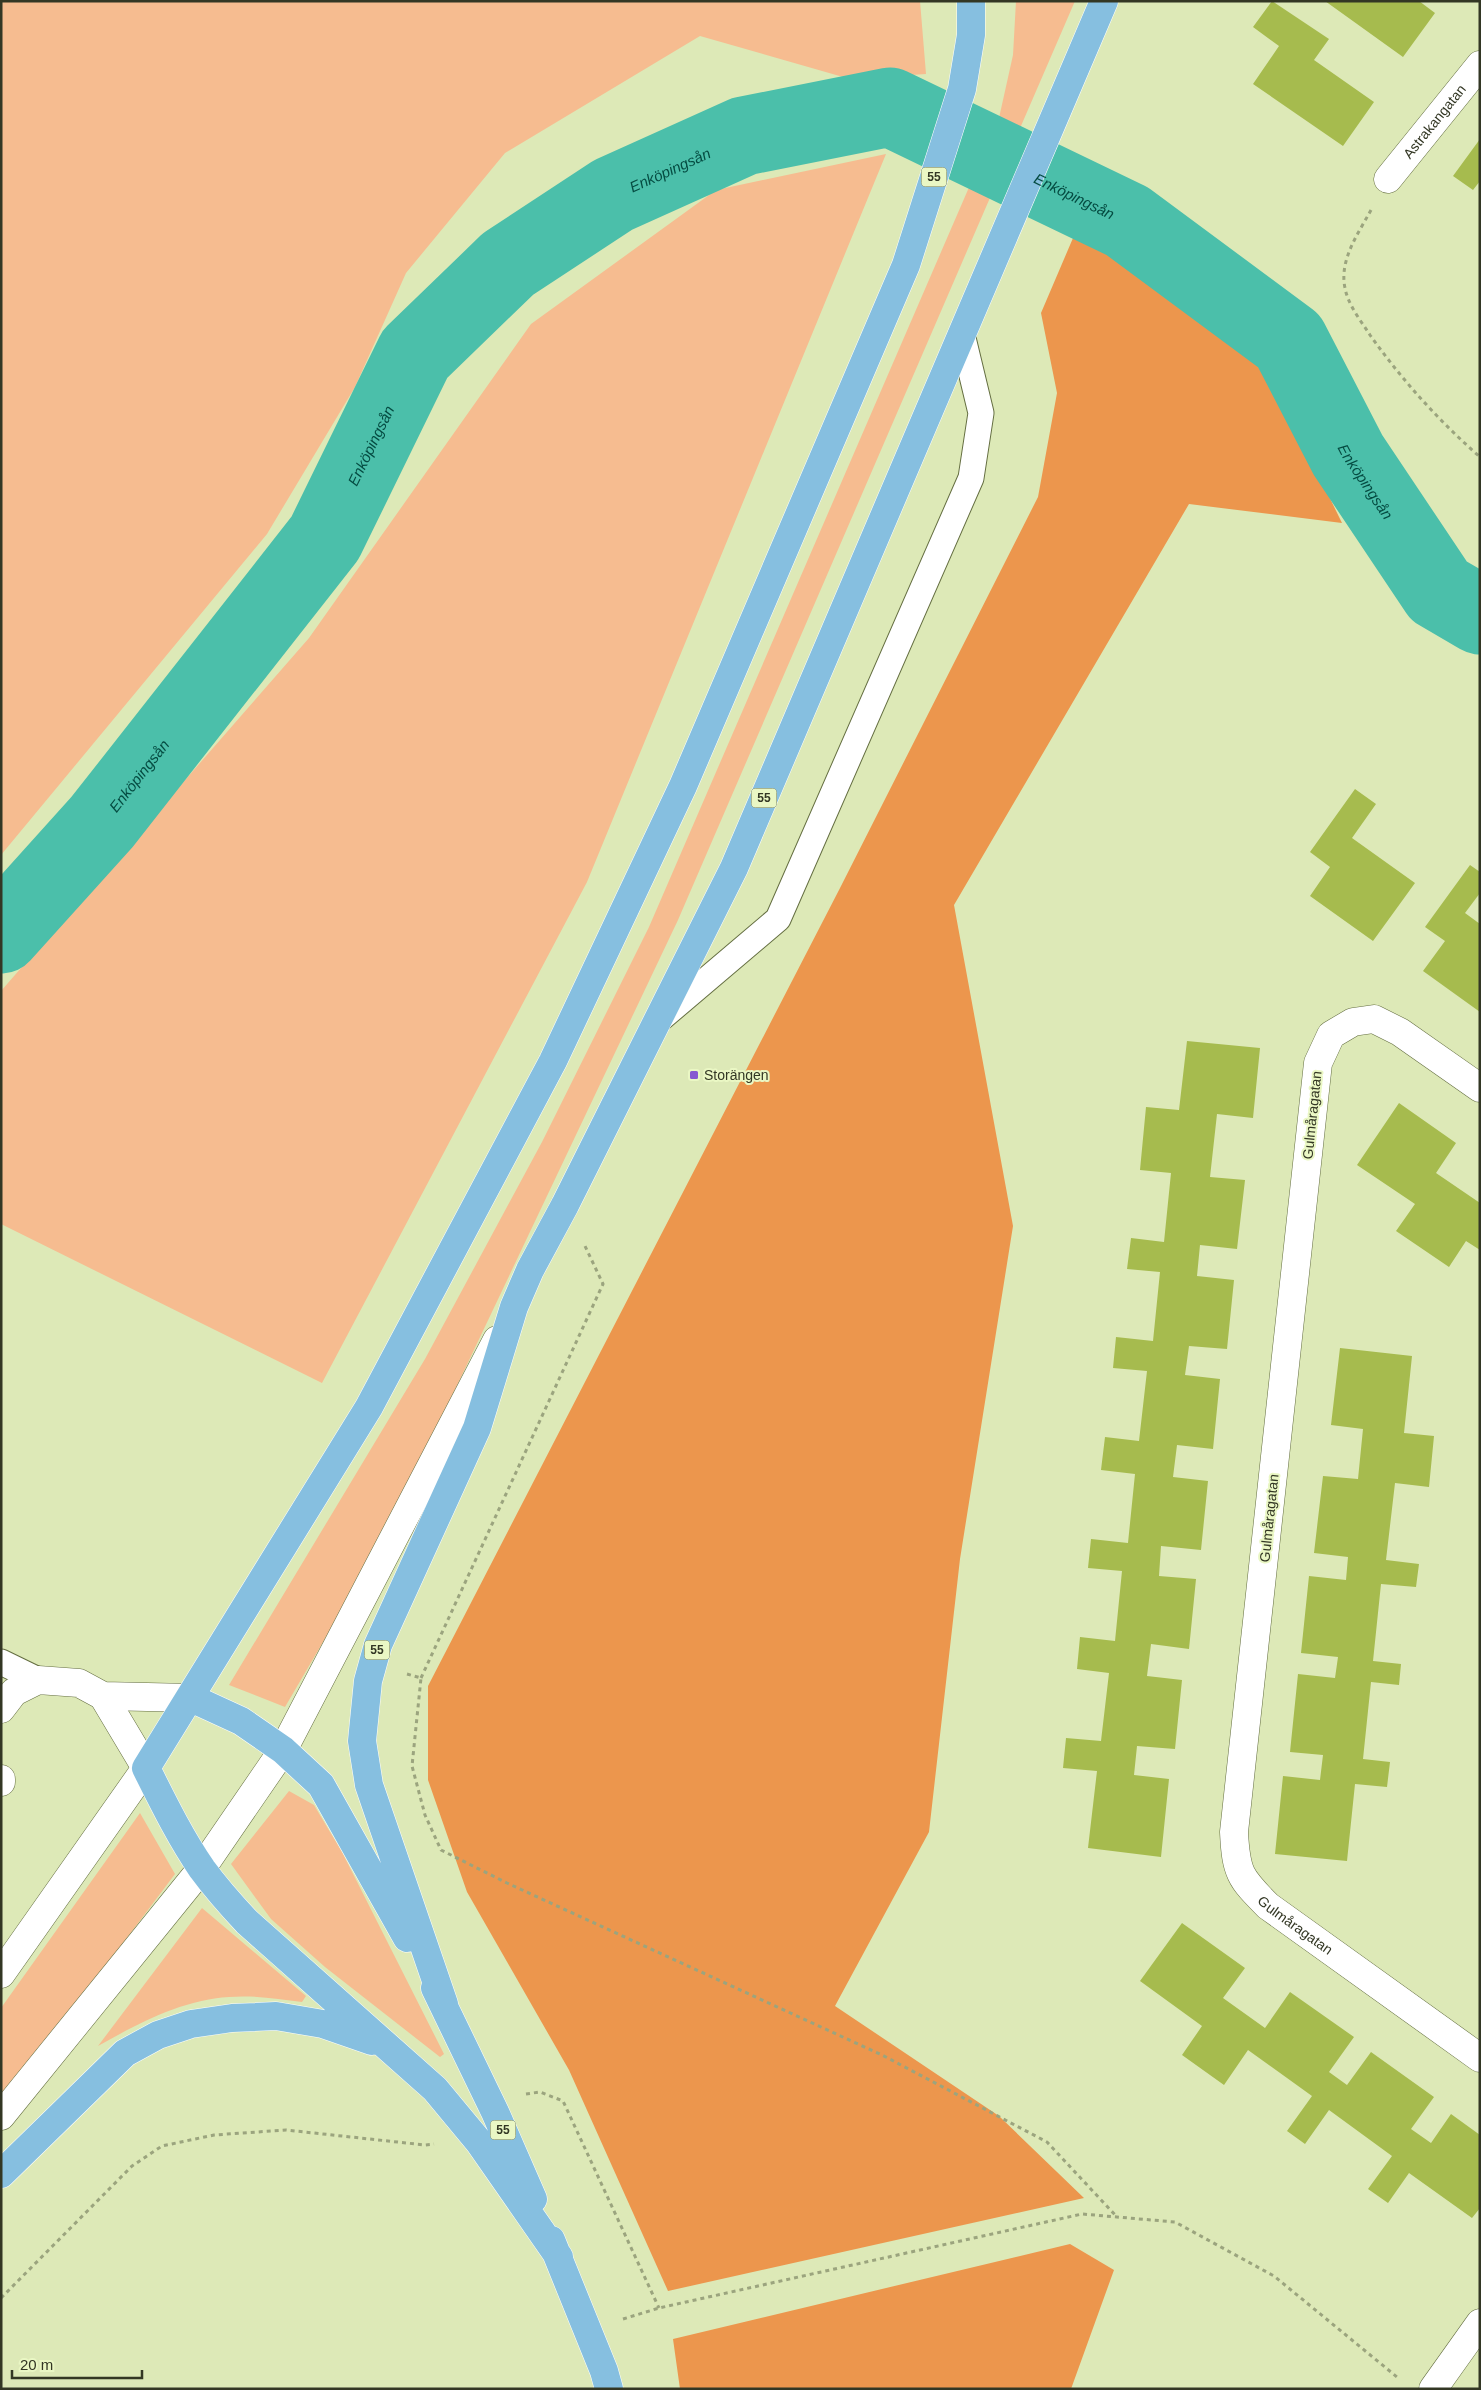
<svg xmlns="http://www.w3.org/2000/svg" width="1481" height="2390" font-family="Helvetica,sans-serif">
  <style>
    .green { fill: #f6bc90 }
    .forest { fill: #ec964d }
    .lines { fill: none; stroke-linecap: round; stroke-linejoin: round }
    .river { stroke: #4bbfaa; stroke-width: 79 }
    .building { fill: #a6bb4e }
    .lane-casing { stroke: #646e41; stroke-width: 27 }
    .street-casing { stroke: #646e41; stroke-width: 29 }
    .secondary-casing { stroke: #646e41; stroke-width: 29 }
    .primary-casing { stroke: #fff; stroke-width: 29 }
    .path { stroke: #9ba47e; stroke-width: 3; stroke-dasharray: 4 4; stroke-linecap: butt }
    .lane { stroke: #fff; stroke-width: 25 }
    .street { stroke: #fff; stroke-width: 28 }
    .secondary { stroke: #fff; stroke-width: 28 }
    .primary { stroke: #86bfe0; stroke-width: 28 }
    .poi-dot { fill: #8858d1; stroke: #eaf7c4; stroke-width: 2 }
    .labels { text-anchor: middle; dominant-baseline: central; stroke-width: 4; stroke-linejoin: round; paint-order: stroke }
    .shield { fill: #eaf7c4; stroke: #6a7154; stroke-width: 1 }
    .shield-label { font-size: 12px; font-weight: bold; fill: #333724 }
    .street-label { font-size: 14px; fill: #333724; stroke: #eaf7c4 }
    .poi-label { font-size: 14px; fill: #333724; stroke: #eaf7c4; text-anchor: start }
    .water-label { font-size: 15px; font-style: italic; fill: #054c42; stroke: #eaf7c4 }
  </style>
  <rect width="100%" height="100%" fill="#dde9b7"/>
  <!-- green -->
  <path class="green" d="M 1,1 L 920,1 L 926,74 L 850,79 L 700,36 L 505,153 L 406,273 L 355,387 L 267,534 L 1,855 Z
    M 1016,1 L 1075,1 L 678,920 L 388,1531 L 285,1707 L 229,1685 L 425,1359 L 542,1142 L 649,927 L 999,118 L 1013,55 Z
    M 886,154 L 587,882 L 322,1383 L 1,1224 L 1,991 L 309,638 L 531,324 L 716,190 Z
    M 289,1791 L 314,1805 L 342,1852 L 444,2054 L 440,2057 L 325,1967 L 271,1919 L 231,1864 Z
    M 140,1813 L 175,1874 L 69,2015 L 1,2094 L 1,2008 Z
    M 202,1908 L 306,1996 L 302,2002 C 278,1999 254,1995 229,1997 C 182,2000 139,2023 98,2046 Z"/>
  <!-- forest -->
  <path class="forest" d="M 1076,231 L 1262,359 L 1342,523 L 1189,504 L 954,905 L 1013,1226 L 960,1559 L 929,1832 L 835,2006 L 999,2116 L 1084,2198 L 668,2291 L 569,2070 L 467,1892 L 428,1780 L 428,1686 L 839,890 L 1038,497 L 1057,393 L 1041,313 Z
    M 1070,2244 L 1114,2270 L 1071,2389 L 680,2389 L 673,2339 Z"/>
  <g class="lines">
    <!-- river -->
    <path class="river" id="s1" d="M 1,934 L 102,822 L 325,538 L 415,354 L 508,264 L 613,195 L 744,136 L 890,107 L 1127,221 L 1289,341 L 1348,455 L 1439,591 L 1480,615"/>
  </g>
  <!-- building -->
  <path class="building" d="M 1272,1 L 1329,39 L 1314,60 L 1374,102 L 1343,146 L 1253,84 L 1279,46 L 1253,27 Z
    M 1325,1 L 1419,1 L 1435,13 L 1403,57 Z
    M 1480,139 L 1480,181 L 1473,190 L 1453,176 Z
    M 1355,789 L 1376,804 L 1352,838 L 1415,883 L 1373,941 L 1310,896 L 1330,867 L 1310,852 Z
    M 1470,865 L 1480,872 L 1480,893 L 1465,913 L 1480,924 L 1480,1012 L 1423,971 L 1445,941 L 1425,927 Z
    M 1187,1041 L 1260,1048 L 1253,1118 L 1217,1114 L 1210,1177 L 1245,1180 L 1237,1249 L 1200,1245 L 1197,1276 L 1234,1280 L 1227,1349 L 1189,1346 L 1185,1375 L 1220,1379 L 1213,1449 L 1177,1445 L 1173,1477 L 1208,1481 L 1201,1550 L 1161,1546 L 1159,1576 L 1196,1579 L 1189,1649 L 1151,1644 L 1147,1676 L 1182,1680 L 1175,1749 L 1137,1746 L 1134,1775 L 1169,1779 L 1161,1857 L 1088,1848 L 1097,1771 L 1063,1768 L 1066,1738 L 1101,1741 L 1109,1673 L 1077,1669 L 1080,1637 L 1115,1641 L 1122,1571 L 1088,1568 L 1091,1539 L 1128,1543 L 1135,1474 L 1101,1470 L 1105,1437 L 1139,1441 L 1147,1371 L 1113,1368 L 1116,1337 L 1153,1341 L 1160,1272 L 1127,1269 L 1131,1238 L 1164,1242 L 1171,1173 L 1140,1170 L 1146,1107 L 1179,1110 Z
    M 1399,1103 L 1456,1143 L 1436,1173 L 1480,1203 L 1480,1250 L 1466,1241 L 1449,1267 L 1396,1231 L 1415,1204 L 1357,1165 Z
    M 1340,1348 L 1412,1356 L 1404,1433 L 1434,1436 L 1429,1487 L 1395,1483 L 1386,1560 L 1419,1564 L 1416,1587 L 1381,1584 L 1373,1661 L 1401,1664 L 1399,1685 L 1371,1682 L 1363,1759 L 1390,1762 L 1387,1787 L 1355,1784 L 1347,1861 L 1275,1854 L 1283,1776 L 1320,1780 L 1323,1755 L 1290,1752 L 1298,1674 L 1335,1678 L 1338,1657 L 1301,1653 L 1309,1576 L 1346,1580 L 1348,1557 L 1314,1553 L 1323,1476 L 1358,1479 L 1363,1429 L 1331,1425 Z
    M 1182,1923 L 1245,1968 L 1223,1998 L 1265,2028 L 1290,1992 L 1354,2037 L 1329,2072 L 1347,2085 L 1371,2052 L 1434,2097 L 1411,2129 L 1431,2143 L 1451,2114 L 1480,2135 L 1480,2208 L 1472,2218 L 1409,2173 L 1388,2203 L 1368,2189 L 1392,2156 L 1329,2110 L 1305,2144 L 1287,2131 L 1312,2096 L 1248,2050 L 1224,2085 L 1182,2055 L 1202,2026 L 1140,1981 Z"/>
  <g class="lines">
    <defs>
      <path id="lane" d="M 659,1020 L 778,919 L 971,478 L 981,413 L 962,334
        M 1,1662 L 38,1680"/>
      <g id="street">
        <path id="s2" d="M 1388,179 L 1480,65"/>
        <path id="s3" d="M 1480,1088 L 1400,1032 L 1374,1019 L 1353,1022 L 1331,1035 L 1318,1063 L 1234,1832 C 1236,1873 1240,1878 1268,1906 L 1480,2058"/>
        <path d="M 103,1696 L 146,1768"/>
        <path d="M 1,1709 L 14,1692 L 38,1680 L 79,1683 L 103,1696 L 191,1698"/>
        <path d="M 1,1779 L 1,1782"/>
        <path d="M 1433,2389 L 1480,2323"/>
      </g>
      <path id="secondary" d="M 1,1974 L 146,1768
        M 1,2116 L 202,1868 L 283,1750 L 497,1340"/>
      <path id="primary" d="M 191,1698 L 241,1721 L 283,1750 L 321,1785 L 407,1938
        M 435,1988 L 495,2112 L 533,2199
        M 444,2004 L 369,1785 L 362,1741 L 368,1681 L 378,1645 L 477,1428 L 514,1307 L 530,1270 L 565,1205 L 734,868 L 1104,1
        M 1,2174 L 125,2053 L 158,2035 L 191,2024 L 232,2018 L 276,2016 L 323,2024 L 372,2041
        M 551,2240 L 604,2371 L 609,2389
        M 559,2257 L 479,2142 L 435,2089 L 247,1922 C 231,1905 216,1888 202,1869 C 180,1837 163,1802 146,1768 L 369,1407 L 553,1061 L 683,786 L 906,265 L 962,89 L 971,35 L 971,1"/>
    </defs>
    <!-- lane casing -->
    <use href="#lane" class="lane-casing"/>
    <!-- street casing -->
    <use href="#street" class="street-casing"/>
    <!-- secondary casing -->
    <use href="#secondary" class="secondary-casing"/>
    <!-- primary casing -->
    <use href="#primary" class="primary-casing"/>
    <!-- path -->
    <path class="path" d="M 1371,210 C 1358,234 1339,260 1345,288 C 1348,305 1361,321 1370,335 C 1402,380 1439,421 1480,457
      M 407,1674 L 421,1678 L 412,1766 L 425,1815 L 441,1850 L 507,1883 L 882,2055 L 1047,2142 L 1117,2217
      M 421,1678 L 603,1284 L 585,1246
      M 526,2094 L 540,2092 L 563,2101 L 659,2308
      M 1,2298 L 132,2166 L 162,2146 L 214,2135 L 286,2130 L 425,2145 L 434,2144
      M 623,2319 L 659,2308 L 1082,2214 L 1175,2222 L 1274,2276 L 1397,2377"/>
    <!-- lane -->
    <use href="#lane" class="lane"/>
    <!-- street -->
    <use href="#street" class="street"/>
    <!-- secondary -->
    <use href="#secondary" class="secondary"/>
    <!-- primary -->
    <use href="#primary" class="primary"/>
  </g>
  <!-- markers -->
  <rect class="poi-dot" x="689" y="1070" width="10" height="10" rx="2.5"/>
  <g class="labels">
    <!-- shield labels -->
    <g class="shield">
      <rect x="921.5" y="167.5" width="25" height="19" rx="4"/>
      <rect x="751.5" y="788.5" width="25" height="19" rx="4"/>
      <rect x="364.5" y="1640.5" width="25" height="19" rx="4"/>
      <rect x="490.5" y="2120.5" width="25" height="19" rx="4"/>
    </g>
    <g class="shield-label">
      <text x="934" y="177">55</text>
      <text x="764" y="798">55</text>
      <text x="377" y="1650">55</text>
      <text x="503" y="2130">55</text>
    </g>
    <!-- street labels -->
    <g class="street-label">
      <text stroke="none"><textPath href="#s2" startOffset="74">Astrakangatan</textPath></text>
      <text transform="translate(1312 1115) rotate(-84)">Gulmåragatan</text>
      <text transform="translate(1269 1518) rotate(-84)">Gulmåragatan</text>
      <text stroke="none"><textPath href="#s3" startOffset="1096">Gulmåragatan</textPath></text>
    </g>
    <!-- poi labels -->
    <g class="poi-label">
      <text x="704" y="1075">Storängen</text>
    </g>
    <!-- water labels -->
    <g class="water-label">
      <text stroke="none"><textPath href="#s1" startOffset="1034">Enköpingsån</textPath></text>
      <text stroke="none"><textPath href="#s1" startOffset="1469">Enköpingsån</textPath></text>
      <text stroke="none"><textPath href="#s1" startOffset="615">Enköpingsån</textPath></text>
      <text stroke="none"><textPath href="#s1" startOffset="1889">Enköpingsån</textPath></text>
      <text stroke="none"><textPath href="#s1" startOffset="210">Enköpingsån</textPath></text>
    </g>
  </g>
  <!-- border -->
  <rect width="1481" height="2390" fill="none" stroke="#333724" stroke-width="5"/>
  <!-- scale -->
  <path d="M12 2370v8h130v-8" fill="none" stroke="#333724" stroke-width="2.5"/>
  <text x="20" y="2370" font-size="15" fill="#333724" stroke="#eaf7c4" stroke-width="4" paint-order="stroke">20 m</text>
</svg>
